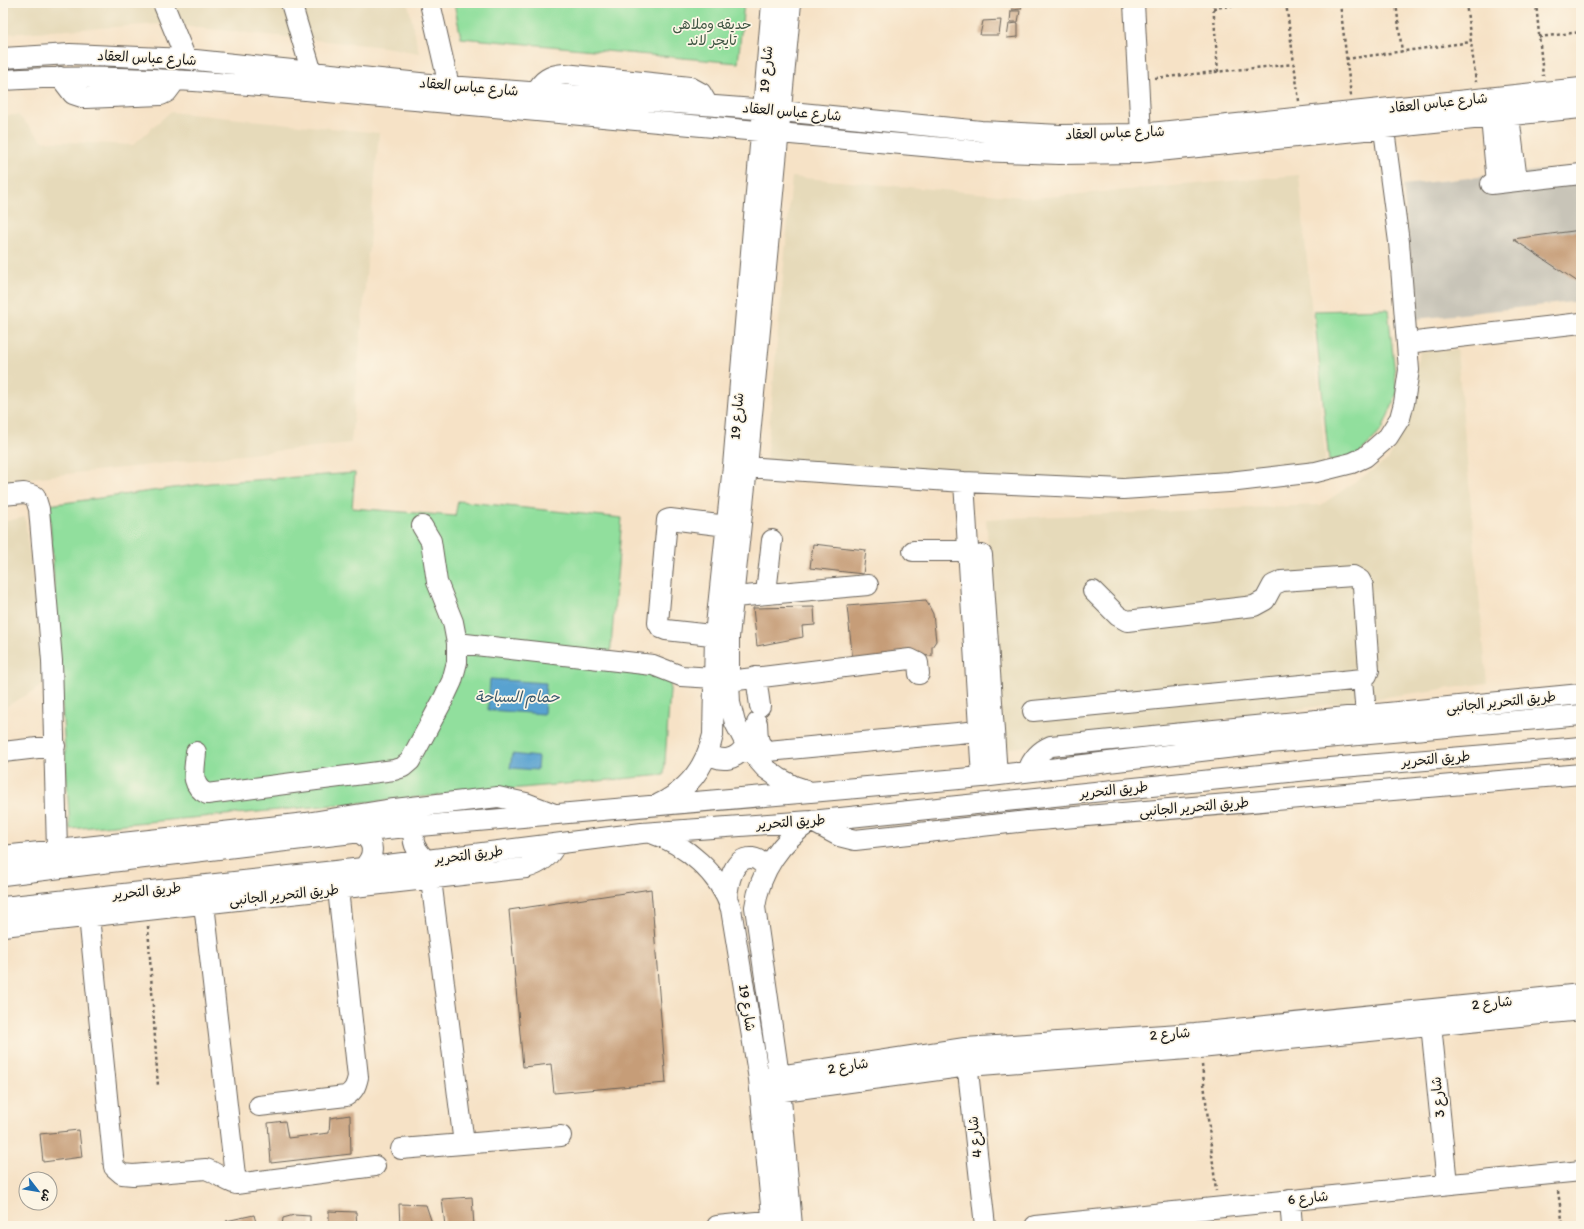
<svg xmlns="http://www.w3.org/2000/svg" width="1584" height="1229" font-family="Itim,'Playpen Sans Arabic',sans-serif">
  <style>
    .built { fill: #e6daba }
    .industrial { fill: #c8c4b8 }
    .green { fill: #91df9d; stroke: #567e5c }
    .water { fill: #58a2d0; stroke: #3a5f76 }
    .building { fill: #c69d78 }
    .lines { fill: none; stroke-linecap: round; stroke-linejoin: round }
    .minor-casing { stroke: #686158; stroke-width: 22 }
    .path { stroke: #686158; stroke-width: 2.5; stroke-dasharray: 3 3; stroke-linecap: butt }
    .minor { stroke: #fff; stroke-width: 20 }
    .labels { text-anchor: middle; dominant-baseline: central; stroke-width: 3.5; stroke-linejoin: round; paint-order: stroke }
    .park-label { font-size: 14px; fill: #3f5643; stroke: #fcf5e5 }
    .street-label { font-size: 14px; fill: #1c1c1c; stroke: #fcf5e5 }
    .water-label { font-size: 15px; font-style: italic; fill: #37586d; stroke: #fcf5e5 }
  </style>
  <rect width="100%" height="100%" fill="#fcf5e5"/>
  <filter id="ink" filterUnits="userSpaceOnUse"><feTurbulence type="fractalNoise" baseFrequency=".025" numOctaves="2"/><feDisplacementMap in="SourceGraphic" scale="8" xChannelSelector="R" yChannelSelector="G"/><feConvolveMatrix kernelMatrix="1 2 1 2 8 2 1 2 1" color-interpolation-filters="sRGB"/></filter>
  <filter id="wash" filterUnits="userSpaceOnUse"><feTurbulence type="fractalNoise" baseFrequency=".012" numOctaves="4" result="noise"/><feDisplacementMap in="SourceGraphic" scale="16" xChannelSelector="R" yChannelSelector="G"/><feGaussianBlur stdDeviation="0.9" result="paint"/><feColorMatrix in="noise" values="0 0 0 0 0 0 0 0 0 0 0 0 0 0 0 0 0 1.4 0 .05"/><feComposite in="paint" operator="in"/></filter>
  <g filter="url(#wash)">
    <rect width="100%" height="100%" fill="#f6e2c6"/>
    <!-- built -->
    <path class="built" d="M 3,3 L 408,3 L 419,53 L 384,47 L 162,24 L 3,34 Z
      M 170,112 L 379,133 L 351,443 L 3,481 L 3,115 L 18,115 L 43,141 L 133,145 Z
      M 1299,175 L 1326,466 L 1124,487 L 766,464 L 792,177 L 1034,198 Z
      M 1457,350 L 1487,683 L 1004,749 L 986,519 L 1321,505 L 1389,459 L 1406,421 L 1420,351 Z
      M 25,517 L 44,676 L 42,685 L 34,691 L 3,708 L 3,522 Z"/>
    <!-- industrial -->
    <path class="industrial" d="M 1581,166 L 1581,301 L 1416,319 L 1403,185 Z"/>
    <!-- green -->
    <path class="green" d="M 454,3 L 744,3 L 738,63 L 461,38 Z
      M 1388,309 L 1397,393 L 1382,430 L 1358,455 L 1329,461 L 1314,311 Z
      M 355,473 L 352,508 L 455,516 L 458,501 L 622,518 L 610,657 L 672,663 L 664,775 L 70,829 L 49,505 L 210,483 Z"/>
    <!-- water -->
    <path class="water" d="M 490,679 L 546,683 L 544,714 L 488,710 Z
      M 512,754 L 538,757 L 537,770 L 510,768 Z"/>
    <g id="blocks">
      <!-- building -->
      <path class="building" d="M 1013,3 L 1022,3 L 1021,9 L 1012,10 Z
        M 1011,11 L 1020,11 L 1018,22 L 1010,22 Z
        M 1001,20 L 999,35 L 980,35 L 983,21 Z
        M 1018,23 L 1018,37 L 1007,38 L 1009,24 Z
        M 1581,230 L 1581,282 L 1578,282 L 1513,239 Z
        M 813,544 L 866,550 L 863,574 L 810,568 Z
        M 926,600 L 933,614 L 936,641 L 932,647 L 932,656 L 911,655 L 853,662 L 847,606 Z
        M 814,607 L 815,625 L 802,626 L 803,637 L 757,646 L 753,608 Z
        M 651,889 L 666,1083 L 554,1093 L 551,1064 L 523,1067 L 509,910 Z
        M 350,1115 L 351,1154 L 271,1163 L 268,1123 L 285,1121 L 288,1138 L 329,1133 L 330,1118 Z
        M 79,1130 L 82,1157 L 43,1162 L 40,1134 Z
        M 472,1197 L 474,1226 L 445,1226 L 442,1199 Z
        M 399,1204 L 426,1205 L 433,1226 L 400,1226 Z
        M 329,1211 L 356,1212 L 357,1226 L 329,1226 Z
        M 254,1215 L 257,1226 L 228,1226 L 226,1221 Z
        M 294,1215 L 310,1216 L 310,1226 L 282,1226 L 283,1218 Z"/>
    </g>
  </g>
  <g filter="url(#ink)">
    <use href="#blocks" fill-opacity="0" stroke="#686158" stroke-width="1"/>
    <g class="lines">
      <defs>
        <path id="minor" d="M 163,3 L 186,59
          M 291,3 L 312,73
          M 430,3 L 449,86
          M 791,3 L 747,467 L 729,637 L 729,681 L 730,703 L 735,723 L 749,750 L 765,768 L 779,778 L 794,786 L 806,790
          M 1134,3 L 1141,134
          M 3,58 L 70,54 L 186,59 L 449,86 L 781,111 L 981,131 L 1060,135 L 1141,134 L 1581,88
          M 60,77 L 73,94 L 85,98 L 161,95 L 167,92 L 176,80
          M 3,80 C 141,71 278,88 415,100 C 603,117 790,134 978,151 L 1059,154 L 1139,153 L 1581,108
          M 536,92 C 542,80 550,75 564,74 L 690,87 L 701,93 L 708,105
          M 1509,116 L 1517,181
          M 1491,118 L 1497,183
          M 1491,184 L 1581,174
          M 1407,343 L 1581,323
          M 747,467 L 964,482 L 1123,489 L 1229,482 L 1316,472 L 1352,463 L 1365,457 L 1388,437 L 1400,418 L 1404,403 L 1409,370 L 1399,242 L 1382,115
          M 964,482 L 982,777
          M 3,495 L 24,493 L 35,496 L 39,509 L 52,661 L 57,850
          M 727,526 L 670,519 L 667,520 L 658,623 L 661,628 L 666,630 L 729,637
          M 913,551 L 968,551
          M 982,555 L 997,775
          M 766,593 L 772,540
          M 734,597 L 868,585
          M 457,643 L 653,665 L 681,676 L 714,678
          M 756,677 L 760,706
          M 1363,679 L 1366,715
          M 729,681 L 910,659 L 918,663 L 919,674
          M 1033,711 L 1363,679 L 1367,675 L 1369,670 L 1363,586 L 1360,580 L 1353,576 L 1282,581 L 1273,585 L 1265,600 L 1254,606 L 1127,621 L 1118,616 L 1093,591
          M 757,723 C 758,735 756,745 768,751 L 979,731
          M 3,752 L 55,746
          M 196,752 C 195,769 189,785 207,794 L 394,770 L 403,767 L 410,761 L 444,698 L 452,681 L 457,662 L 457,643 L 453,622 L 437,582 L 431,541 L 422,526
          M 708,752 C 721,764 737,760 746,745
          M 1028,771 C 1032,759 1039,751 1051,746 L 1581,694
          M 659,804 C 688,790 706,766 713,735 L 715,635 L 733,466 L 772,3
          M 417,826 C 409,841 416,850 426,860
          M 359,833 C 376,841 375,856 363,868
          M 651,833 C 685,844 720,874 731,909 L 759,1079 L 773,1226
          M 3,856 L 306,823 L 386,810 L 498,797 L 526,803 L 552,813
          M 3,875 L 386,829 L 982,777 L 1260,744 L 1581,715
          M 431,879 L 464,1144
          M 727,898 C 728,884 733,856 752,858 C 759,859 763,863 766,869
          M 204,904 L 236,1184
          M 3,907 L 363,868 L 642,833 L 811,821 L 1318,769 L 1581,747
          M 89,916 L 114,1167 L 122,1174 L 133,1175 L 206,1169 C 217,1173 225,1181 236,1184 L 375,1166
          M 3,926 L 526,868 C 540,864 550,857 556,844
          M 1430,1014 L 1447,1184
          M 966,1053 L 985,1226
          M 759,1079 L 965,1048 L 1195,1033 L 1581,994
          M 761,1094 L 968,1066 L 1200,1048 L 1581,1010
          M 259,1106 L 346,1096 C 354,1091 356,1086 358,1077 L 338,889
          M 401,1149 L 561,1136
          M 1290,1200 L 1292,1226
          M 717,1226 L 786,1219
          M 792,1226 L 779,1076 L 755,907 C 760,871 781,841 811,821 L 839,836 L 855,840 L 1028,821 L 1581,774
          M 1035,1226 L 1581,1171"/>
      </defs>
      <!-- minor casing -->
      <use href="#minor" class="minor-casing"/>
      <!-- path -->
      <path class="path" d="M 1213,3 L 1218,72
        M 1286,3 L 1299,101
        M 1340,3 L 1351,96
        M 1396,3 L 1402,52
        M 1466,3 L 1476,82
        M 1536,3 L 1543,76
        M 1213,8 L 1258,3
        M 1539,37 L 1581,32
        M 1346,59 L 1471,42
        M 1155,78 L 1294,64
        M 148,926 L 158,1087
        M 1202,1065 L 1216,1191
        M 1558,1191 L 1563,1226"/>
      <!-- minor -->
      <use href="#minor" class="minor"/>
    </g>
  </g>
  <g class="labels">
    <!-- park labels -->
    <g class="park-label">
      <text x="712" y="24">حديقه وملاهى<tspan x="712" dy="16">تايجر لاند</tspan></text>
    </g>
    <!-- street labels -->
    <g class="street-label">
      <text transform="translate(147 58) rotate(3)">شارع عباس العقاد</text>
      <text transform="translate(766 69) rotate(-85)">شارع 19</text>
      <text transform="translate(469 87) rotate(5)">شارع عباس العقاد</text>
      <text transform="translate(1438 103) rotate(-6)">شارع عباس العقاد</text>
      <text transform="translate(792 112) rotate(5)">شارع عباس العقاد</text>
      <text transform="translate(1115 133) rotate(-2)">شارع عباس العقاد</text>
      <text transform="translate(737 416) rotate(-85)">شارع 19</text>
      <text transform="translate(1501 702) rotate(-6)">طريق التحرير الجانبى</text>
      <text transform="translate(1436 759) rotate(-5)">طريق التحرير</text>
      <text transform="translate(1114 790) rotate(-6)">طريق التحرير</text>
      <text transform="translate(1194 807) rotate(-5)">طريق التحرير الجانبى</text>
      <text transform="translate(791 822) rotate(-4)">طريق التحرير</text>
      <text transform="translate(469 855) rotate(-7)">طريق التحرير</text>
      <text transform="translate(147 891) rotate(-6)">طريق التحرير</text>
      <text transform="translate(284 895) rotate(-6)">طريق التحرير الجانبى</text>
      <text transform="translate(1492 1003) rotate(-6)">شارع 2</text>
      <text transform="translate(747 1008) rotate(81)">شارع 19</text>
      <text transform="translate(1170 1034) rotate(-4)">شارع 2</text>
      <text transform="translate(848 1066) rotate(-9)">شارع 2</text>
      <text transform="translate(1438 1097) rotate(-96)">شارع 3</text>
      <text transform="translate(975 1137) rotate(-96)">شارع 4</text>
      <text transform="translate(1308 1198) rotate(-6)">شارع 6</text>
    </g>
    <!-- water labels -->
    <g class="water-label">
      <text x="517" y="697">حمام السباحة</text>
    </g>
  </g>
  <!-- margin -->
  <rect width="1584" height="1229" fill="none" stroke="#fcf5e5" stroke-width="16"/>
  <!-- north arrow -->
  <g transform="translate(38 1191) rotate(121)"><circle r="19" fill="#fcf5e5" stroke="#a29e95"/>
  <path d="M0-3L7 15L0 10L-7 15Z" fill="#1f6fb2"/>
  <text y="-6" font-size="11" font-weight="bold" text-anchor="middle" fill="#1c1c1c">ش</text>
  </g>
</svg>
